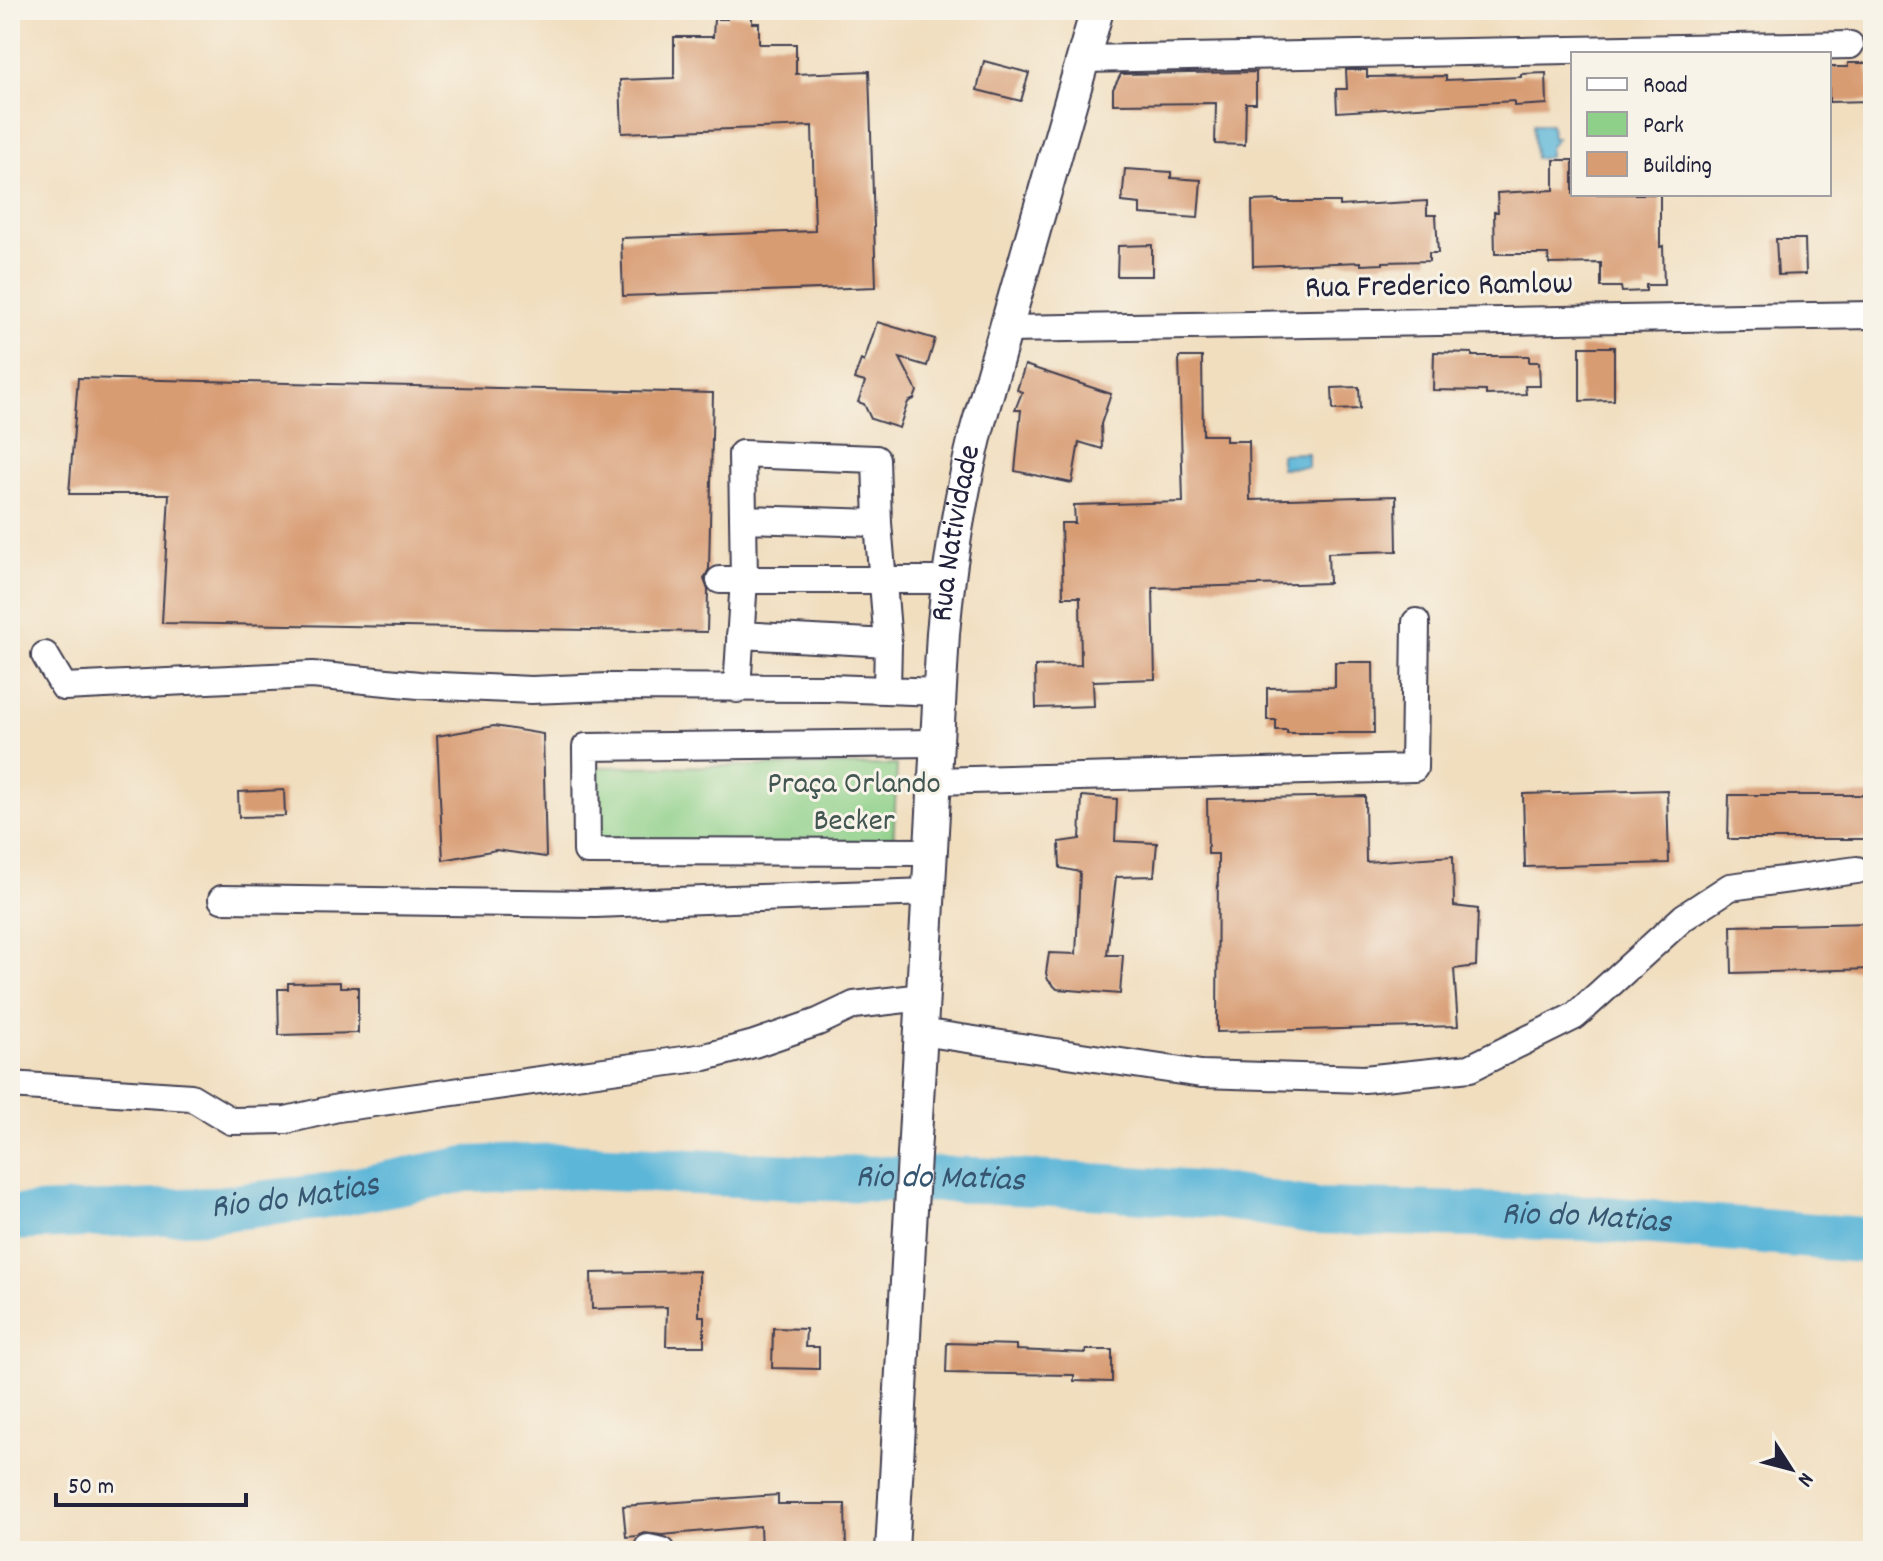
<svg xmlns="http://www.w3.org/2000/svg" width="1883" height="1561" font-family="Dekko,sans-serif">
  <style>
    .green { fill: #8ed089; stroke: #587962; stroke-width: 2 }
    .water { fill: #5bb6d8; stroke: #3e6c8a; stroke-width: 2 }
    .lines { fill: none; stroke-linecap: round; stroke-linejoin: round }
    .river { stroke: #5bb6d8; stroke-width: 46 }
    .building { fill: #d89c73 }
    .minor-casing { stroke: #413e4f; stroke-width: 30 }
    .major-casing { stroke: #413e4f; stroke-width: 36 }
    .minor { stroke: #fff; stroke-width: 26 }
    .major { stroke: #fff; stroke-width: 32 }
    .labels { text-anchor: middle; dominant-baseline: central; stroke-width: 6; stroke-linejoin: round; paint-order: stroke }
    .street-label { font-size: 32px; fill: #22223b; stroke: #f7f3e8 }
    .park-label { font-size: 32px; fill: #425652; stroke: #f7f3e8 }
    .water-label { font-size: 34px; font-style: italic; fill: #365672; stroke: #f7f3e8 }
  </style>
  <rect width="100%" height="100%" fill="#f7f3e8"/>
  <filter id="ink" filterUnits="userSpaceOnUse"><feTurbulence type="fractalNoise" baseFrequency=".0125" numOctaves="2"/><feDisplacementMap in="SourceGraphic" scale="16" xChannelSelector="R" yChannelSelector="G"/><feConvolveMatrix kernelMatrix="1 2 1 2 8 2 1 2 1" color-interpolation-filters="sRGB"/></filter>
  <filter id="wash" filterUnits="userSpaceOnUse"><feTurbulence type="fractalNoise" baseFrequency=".006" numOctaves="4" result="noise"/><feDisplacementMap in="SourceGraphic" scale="32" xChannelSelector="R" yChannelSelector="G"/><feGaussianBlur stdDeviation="1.8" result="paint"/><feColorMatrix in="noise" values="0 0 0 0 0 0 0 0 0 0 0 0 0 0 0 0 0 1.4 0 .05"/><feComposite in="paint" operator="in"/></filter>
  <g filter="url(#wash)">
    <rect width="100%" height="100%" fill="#f1debf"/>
    <!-- green -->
    <path class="green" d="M 897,765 L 893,846 L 597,841 L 597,767 Z"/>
    <!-- water -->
    <path class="water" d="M 1533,124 L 1551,124 L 1552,138 L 1557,138 L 1549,148 L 1549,157 L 1535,158 Z
      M 1308,453 L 1308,467 L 1281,468 L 1281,454 Z"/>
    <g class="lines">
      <!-- river -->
      <path class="river" id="s1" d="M 10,1218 L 208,1210 L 319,1197 L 466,1169 L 568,1166 L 815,1178 L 977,1180 L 1106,1187 L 1221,1196 L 1314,1211 L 1592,1218 L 1873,1241"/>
    </g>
    <g id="blocks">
      <!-- building -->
      <path class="building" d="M 727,15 L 752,16 L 752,23 L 759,23 L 759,44 L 796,44 L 796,74 L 869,71 L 876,287 L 623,296 L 621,238 L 815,231 L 812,126 L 622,133 L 620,80 L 674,78 L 674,37 L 713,37 L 714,19 L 727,19 Z
        M 984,61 L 1029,73 L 1021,101 L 977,90 Z
        M 1848,63 L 1868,63 L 1870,101 L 1829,102 L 1829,67 L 1848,67 Z
        M 1346,70 L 1367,70 L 1367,77 L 1446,76 L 1446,80 L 1521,77 L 1521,74 L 1546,73 L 1547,104 L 1514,106 L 1514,101 L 1337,112 L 1336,89 L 1347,89 Z
        M 1256,72 L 1256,103 L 1246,103 L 1245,145 L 1215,144 L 1216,103 L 1113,104 L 1113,89 L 1121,74 Z
        M 1554,160 L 1573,160 L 1573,194 L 1660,194 L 1660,247 L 1663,246 L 1664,285 L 1646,285 L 1646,291 L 1622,292 L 1621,287 L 1601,287 L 1601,263 L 1549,264 L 1548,254 L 1495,254 L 1494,212 L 1498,212 L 1497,193 L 1554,190 Z
        M 1125,169 L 1171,172 L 1171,178 L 1201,180 L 1198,218 L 1140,214 L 1140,204 L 1122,202 Z
        M 1279,200 L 1279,202 L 1340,202 L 1340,206 L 1427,201 L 1427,215 L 1436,215 L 1438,253 L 1429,253 L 1429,261 L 1383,262 L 1383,264 L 1361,265 L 1361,262 L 1253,266 L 1252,201 Z
        M 1776,239 L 1805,239 L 1806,274 L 1778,275 Z
        M 1152,245 L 1152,276 L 1117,276 L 1118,246 Z
        M 877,322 L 935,339 L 927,366 L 900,358 L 917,391 L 914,399 L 908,402 L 899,428 L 871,419 L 864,404 L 858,402 L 865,382 L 854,379 L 861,360 L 864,362 Z
        M 1580,347 L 1614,347 L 1614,400 L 1580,401 Z
        M 1434,352 L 1472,353 L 1472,356 L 1529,356 L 1529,362 L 1539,362 L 1540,386 L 1525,386 L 1526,394 L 1486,395 L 1486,391 L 1433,390 Z
        M 1179,357 L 1202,357 L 1203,435 L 1226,435 L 1226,441 L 1249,441 L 1250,500 L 1396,496 L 1397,551 L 1328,553 L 1329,583 L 1153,588 L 1155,679 L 1093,681 L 1094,706 L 1036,708 L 1035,666 L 1081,665 L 1080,597 L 1063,597 L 1061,523 L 1075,523 L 1074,505 L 1183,502 Z
        M 1025,365 L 1111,394 L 1101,424 L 1102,449 L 1079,442 L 1072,483 L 1015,471 L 1021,410 L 1015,410 L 1022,392 L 1017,390 Z
        M 78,378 L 713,393 L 709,569 L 704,579 L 708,590 L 707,632 L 162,623 L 169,494 L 69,494 Z
        M 1359,387 L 1360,409 L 1333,410 L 1332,388 Z
        M 1335,662 L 1373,662 L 1374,733 L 1287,733 L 1287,730 L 1276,730 L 1276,720 L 1267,720 L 1267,688 L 1335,687 Z
        M 494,726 L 543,734 L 546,857 L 496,850 L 443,860 L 437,736 Z
        M 284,790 L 285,816 L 239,817 L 238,792 Z
        M 1667,790 L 1669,863 L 1525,867 L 1523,794 Z
        M 1729,795 L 1873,795 L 1873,839 L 1728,839 Z
        M 1082,796 L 1117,799 L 1115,841 L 1157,843 L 1154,876 L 1116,877 L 1107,955 L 1123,955 L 1120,994 L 1057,989 L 1048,980 L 1046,973 L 1049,953 L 1076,954 L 1080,872 L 1060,868 L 1059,842 L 1080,839 Z
        M 1365,796 L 1366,862 L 1453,856 L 1454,906 L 1478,909 L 1476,966 L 1454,969 L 1458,1026 L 1217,1032 L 1218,854 L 1208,854 L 1207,799 Z
        M 1873,923 L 1873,969 L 1732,973 L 1731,926 Z
        M 340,982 L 340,987 L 358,987 L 358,1033 L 279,1035 L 278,989 L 288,989 L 288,983 Z
        M 699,1271 L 699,1316 L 704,1316 L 704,1346 L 666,1346 L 667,1307 L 592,1309 L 591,1273 Z
        M 773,1328 L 806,1329 L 805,1347 L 819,1347 L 819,1369 L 772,1368 Z
        M 947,1343 L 1016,1345 L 1016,1350 L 1086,1353 L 1086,1350 L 1112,1350 L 1112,1382 L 1074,1381 L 1074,1375 L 946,1373 Z
        M 778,1495 L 778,1504 L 845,1504 L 846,1551 L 761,1551 L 760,1526 L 662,1535 L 644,1533 L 637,1536 L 626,1537 L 623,1506 Z"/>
    </g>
  </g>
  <g filter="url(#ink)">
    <use href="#blocks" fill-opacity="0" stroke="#413e4f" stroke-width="2"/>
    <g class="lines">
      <defs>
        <path id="minor" d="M 1082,59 L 1850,45
          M 1005,329 L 1873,315
          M 745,519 L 878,523
          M 720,580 L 948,580
          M 740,635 L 888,643 L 887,689
          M 45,655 L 64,687 L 312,675 L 419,685 L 531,690 L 609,687 L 830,688 L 939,692
          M 737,689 L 744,579 L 742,454 L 876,459 L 878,523 L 888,643
          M 935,781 L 1414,768 L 1416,622
          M 931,852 L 587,851 L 586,747 L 937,743
          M 222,899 L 595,904 L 929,892
          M 921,1032 L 1201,1074 L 1364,1079 L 1470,1068 L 1575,1016 L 1684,917 L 1730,887 L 1857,870
          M 10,1085 L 191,1097 L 231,1121 L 286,1120 L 338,1108 L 705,1057 L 754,1044 L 818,1022 L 854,1005 L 923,997
          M 648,1548 L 662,1551"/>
        <g id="major">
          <path id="s2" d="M 892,1551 L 943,633 C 949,564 960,497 977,429 L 1097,10"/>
        </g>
      </defs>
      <!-- minor casing -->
      <use href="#minor" class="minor-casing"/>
      <!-- major casing -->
      <use href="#major" class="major-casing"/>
      <!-- minor -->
      <use href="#minor" class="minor"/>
      <!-- major -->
      <use href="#major" class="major"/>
    </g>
  </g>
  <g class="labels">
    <!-- street labels -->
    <g class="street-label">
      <text transform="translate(1439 288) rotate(-1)">Rua Frederico Ramlow</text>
      <text stroke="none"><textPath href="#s2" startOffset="1020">Rua Natividade</textPath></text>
    </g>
    <!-- park labels -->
    <g class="park-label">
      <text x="854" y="786">Praça Orlando<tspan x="854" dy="37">Becker</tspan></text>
    </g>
    <!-- water labels -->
    <g class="water-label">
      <text stroke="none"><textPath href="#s1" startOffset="934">Rio do Matias</textPath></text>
      <text stroke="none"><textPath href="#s1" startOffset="286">Rio do Matias</textPath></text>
      <text stroke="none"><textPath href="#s1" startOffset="1582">Rio do Matias</textPath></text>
    </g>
  </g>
  <!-- margin -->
  <rect width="1883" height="1561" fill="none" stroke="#f7f3e8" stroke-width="40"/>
  <!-- legend -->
  <rect x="1571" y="52" width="260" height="144" fill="#f7f3e8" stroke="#a29fa3" stroke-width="2"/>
  <rect x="1587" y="78" width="40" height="12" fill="#ffffff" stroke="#a29fa3" stroke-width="2"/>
  <text x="1643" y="92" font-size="24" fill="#22223b">Road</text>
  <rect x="1587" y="112" width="40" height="24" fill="#8ed089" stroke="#a29fa3" stroke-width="2"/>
  <text x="1643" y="132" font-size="24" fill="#22223b">Park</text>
  <rect x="1587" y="152" width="40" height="24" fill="#d89c73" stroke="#a29fa3" stroke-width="2"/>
  <text x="1643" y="172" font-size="24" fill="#22223b">Building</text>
  <!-- north arrow -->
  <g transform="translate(1791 1469) rotate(126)" stroke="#f7f3e8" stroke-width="6" paint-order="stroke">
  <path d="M0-6L14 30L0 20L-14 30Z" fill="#22223b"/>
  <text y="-12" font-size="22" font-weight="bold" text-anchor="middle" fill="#22223b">N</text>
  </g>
  <!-- scale -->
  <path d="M56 1493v12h190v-12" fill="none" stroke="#22223b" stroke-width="4"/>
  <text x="68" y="1493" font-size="24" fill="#22223b" stroke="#f7f3e8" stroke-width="6" paint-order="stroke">50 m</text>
</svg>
